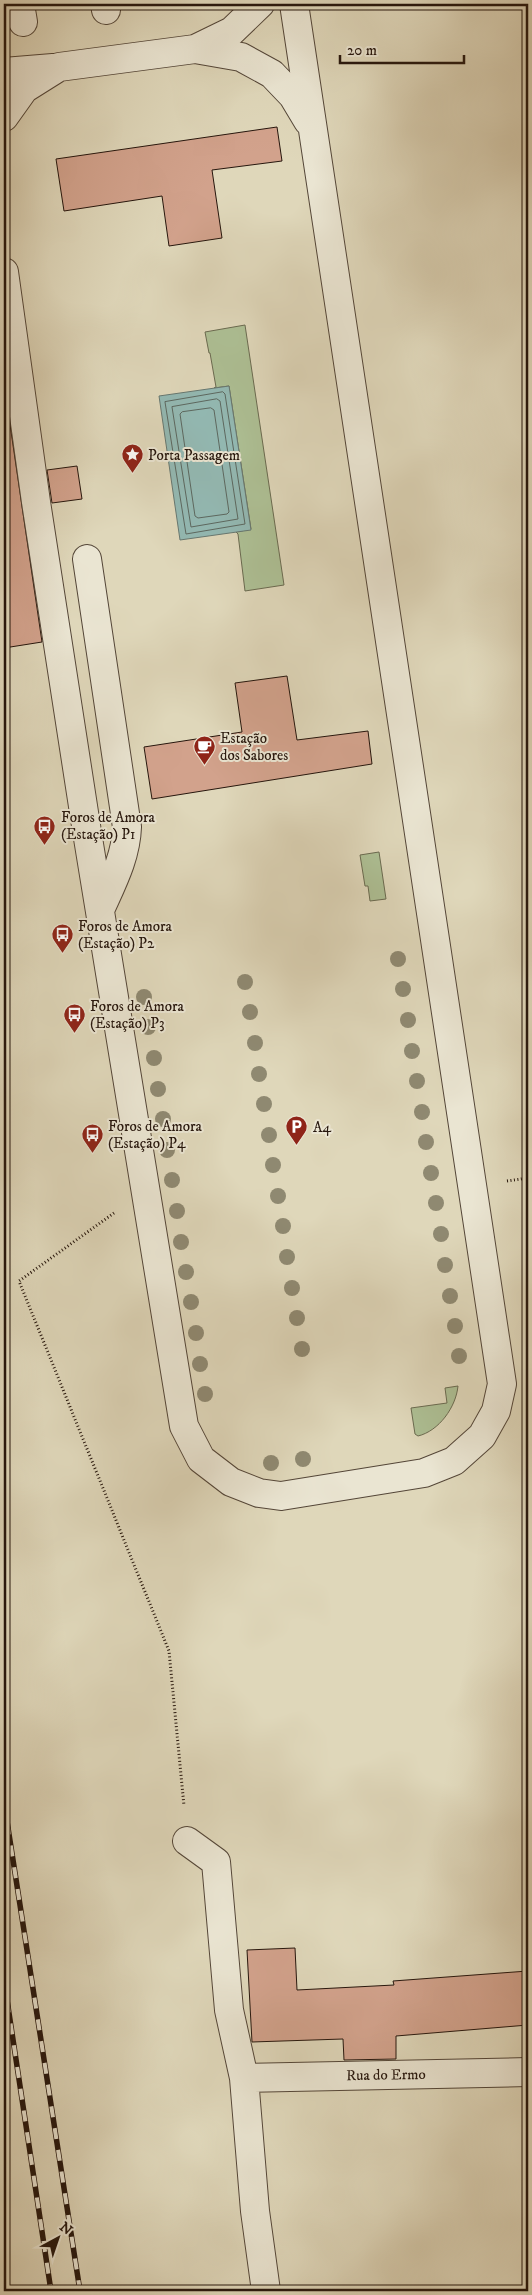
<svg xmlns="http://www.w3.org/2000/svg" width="532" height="2295" font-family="'IM FELL DW Pica',serif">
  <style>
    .green { fill: #adbf94; stroke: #6a6a50 }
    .water { fill: #93b9b3; stroke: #677871 }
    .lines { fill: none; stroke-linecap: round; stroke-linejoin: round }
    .shore { stroke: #5c6860; stroke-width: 1 }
    .building { fill: #d2a28c; stroke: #26160d }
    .minor-casing { stroke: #544638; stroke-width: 30 }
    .path { stroke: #26160d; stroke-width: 3; stroke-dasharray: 1 2.5; stroke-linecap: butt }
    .minor { stroke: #eae5d2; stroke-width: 28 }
    .rail-casing { stroke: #26160d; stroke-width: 5.5 }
    .rail { stroke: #eae5d2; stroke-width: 4; stroke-dasharray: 11; stroke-linecap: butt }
    .tree { fill: #8f8971 }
    .labels { text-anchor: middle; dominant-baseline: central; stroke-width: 4; stroke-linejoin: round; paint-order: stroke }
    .poi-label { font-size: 15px; fill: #26160d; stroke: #eae5d2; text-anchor: start }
    .street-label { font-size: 15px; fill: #26160d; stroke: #eae5d2 }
  </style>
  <rect width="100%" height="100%" fill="#dfd7ba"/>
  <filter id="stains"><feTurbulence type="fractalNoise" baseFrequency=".004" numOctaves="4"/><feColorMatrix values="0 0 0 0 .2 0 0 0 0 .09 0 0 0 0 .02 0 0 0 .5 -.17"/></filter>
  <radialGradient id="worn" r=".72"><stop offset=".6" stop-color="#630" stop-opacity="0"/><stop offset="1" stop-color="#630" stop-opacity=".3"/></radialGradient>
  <!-- green -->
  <path class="green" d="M 245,325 L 284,585 L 245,591 L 238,534 L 236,532 L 251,529 L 229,386 L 214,388 L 216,387 L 210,353 L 209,353 L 205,332 Z
    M 379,852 L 386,899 L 370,901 L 368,886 L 365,886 L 360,855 Z
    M 458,1386 C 456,1407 439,1431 418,1436 L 415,1434 L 411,1408 L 447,1403 L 445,1388 Z
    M 4,2255 L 10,2291 L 4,2291 Z"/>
  <!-- water -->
  <path class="water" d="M 229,386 L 251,530 L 180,540 L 159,396 Z"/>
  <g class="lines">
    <!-- shore -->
    <path class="shore" d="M 223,392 L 225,394 L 245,524 L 186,534 L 165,402 Z
      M 217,399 L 220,401 L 238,519 L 191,527 L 172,407 Z
      M 211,408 L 214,410 L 229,512 L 227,514 L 198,518 L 195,516 L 180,414 L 182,412 Z"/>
  </g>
  <!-- building -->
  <path class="building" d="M 277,127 L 282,161 L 212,170 L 222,238 L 169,246 L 162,196 L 64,211 L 56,159 Z
    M 4,384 L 42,642 L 4,648 Z
    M 77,466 L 82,499 L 52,503 L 47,470 Z
    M 287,676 L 297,740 L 368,731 L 372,764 L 152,799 L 144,747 L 242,732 L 235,683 Z
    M 295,1948 L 297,1990 L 394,1985 L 393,1981 L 528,1971 L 528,2025 L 396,2036 L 396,2059 L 344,2060 L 343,2039 L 252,2042 L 247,1950 Z"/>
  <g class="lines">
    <defs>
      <path id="minor" d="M 20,4 L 23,22
        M 105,4 L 106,10
        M 195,49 L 232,31 L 260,4
        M 4,72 L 53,68
        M 4,117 L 24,89 L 59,67 L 195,49 L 241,57 L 272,74 L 293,96 L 308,121
        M 4,272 L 36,502 L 87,832 L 184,1426 L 201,1459 L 231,1482 L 259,1493 L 281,1496 L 424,1473 L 454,1461 L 482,1436 L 496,1411 L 502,1384 L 294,4
        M 87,559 L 127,827 C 126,857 112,883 100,910
        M 187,1841 L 216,1862 L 229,2010 L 244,2078 L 255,2211 L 266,2291
        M 244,2078 L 528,2072"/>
    </defs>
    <!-- minor casing -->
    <use href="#minor" class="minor-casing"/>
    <!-- path -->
    <path class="path" d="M 507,1181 L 528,1178
      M 114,1213 L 19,1281 L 169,1651 L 184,1806"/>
    <!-- minor -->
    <use href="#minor" class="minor"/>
    <defs>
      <path id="rail" d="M 4,1802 L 80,2291
        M 4,1980 L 51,2291"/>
    </defs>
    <!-- rail casing -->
    <use href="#rail" class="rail-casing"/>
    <!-- rail -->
    <use href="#rail" class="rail"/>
  </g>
  <!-- trees -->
  <g class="tree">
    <circle cx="398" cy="959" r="8"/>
    <circle cx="245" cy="982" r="8"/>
    <circle cx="403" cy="989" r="8"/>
    <circle cx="144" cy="997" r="8"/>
    <circle cx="250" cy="1012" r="8"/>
    <circle cx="408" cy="1020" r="8"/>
    <circle cx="148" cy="1027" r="8"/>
    <circle cx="255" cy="1043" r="8"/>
    <circle cx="412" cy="1051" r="8"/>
    <circle cx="154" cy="1058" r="8"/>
    <circle cx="259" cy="1074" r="8"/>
    <circle cx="417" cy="1081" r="8"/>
    <circle cx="158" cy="1089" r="8"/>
    <circle cx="264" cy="1104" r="8"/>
    <circle cx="422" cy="1112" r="8"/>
    <circle cx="163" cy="1119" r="8"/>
    <circle cx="269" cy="1135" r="8"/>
    <circle cx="426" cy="1142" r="8"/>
    <circle cx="167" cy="1150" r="8"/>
    <circle cx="273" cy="1165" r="8"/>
    <circle cx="431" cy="1173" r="8"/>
    <circle cx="172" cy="1180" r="8"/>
    <circle cx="278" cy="1196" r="8"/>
    <circle cx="436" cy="1203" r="8"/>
    <circle cx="177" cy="1211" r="8"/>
    <circle cx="283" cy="1226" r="8"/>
    <circle cx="441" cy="1234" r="8"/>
    <circle cx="181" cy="1242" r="8"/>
    <circle cx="287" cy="1257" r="8"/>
    <circle cx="445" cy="1265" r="8"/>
    <circle cx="186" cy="1272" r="8"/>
    <circle cx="292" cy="1288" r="8"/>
    <circle cx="450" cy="1296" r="8"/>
    <circle cx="191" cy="1302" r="8"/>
    <circle cx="297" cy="1318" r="8"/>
    <circle cx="455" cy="1326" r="8"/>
    <circle cx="196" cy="1333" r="8"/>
    <circle cx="302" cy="1349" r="8"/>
    <circle cx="459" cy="1356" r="8"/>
    <circle cx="200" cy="1364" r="8"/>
    <circle cx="205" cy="1394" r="8"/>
    <circle cx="303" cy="1459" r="8"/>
    <circle cx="271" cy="1463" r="8"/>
  </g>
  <!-- icons -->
  <defs>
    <symbol id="sight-pin" viewBox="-11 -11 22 30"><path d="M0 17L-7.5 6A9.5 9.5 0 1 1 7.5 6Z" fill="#8f2418" stroke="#eae5d2"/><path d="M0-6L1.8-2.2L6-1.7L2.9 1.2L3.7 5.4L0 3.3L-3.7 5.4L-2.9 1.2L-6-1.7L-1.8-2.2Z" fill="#fff"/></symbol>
    <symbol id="cafe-pin" viewBox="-11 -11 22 30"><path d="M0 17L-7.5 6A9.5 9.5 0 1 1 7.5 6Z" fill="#8f2418" stroke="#eae5d2"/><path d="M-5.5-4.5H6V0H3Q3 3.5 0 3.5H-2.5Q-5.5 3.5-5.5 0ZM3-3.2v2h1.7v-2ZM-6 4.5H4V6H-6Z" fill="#fff"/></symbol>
    <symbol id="bus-pin" viewBox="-11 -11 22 30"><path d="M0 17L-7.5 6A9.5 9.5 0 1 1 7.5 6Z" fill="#8f2418" stroke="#eae5d2"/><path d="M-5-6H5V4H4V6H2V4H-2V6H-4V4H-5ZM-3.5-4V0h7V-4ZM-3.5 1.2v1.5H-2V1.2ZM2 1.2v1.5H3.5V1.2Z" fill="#fff"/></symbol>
    <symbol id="parking-pin" viewBox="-11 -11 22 30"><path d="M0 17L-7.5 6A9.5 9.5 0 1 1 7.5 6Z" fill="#8f2418" stroke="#eae5d2"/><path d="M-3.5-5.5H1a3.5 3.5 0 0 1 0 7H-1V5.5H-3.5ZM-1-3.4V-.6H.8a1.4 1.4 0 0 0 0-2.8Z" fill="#fff"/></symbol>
  </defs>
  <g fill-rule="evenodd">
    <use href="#sight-pin" x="120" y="442" width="25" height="34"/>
    <use href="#cafe-pin" x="192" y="734" width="25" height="34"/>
    <use href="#bus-pin" x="32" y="814" width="25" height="34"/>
    <use href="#bus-pin" x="50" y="922" width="25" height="34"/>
    <use href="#bus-pin" x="62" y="1002" width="25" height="34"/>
    <use href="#parking-pin" x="284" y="1114" width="25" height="34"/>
    <use href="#bus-pin" x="80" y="1122" width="25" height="34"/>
  </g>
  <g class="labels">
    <!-- poi labels -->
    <g class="poi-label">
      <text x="148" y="455">Porta Passagem</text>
      <text x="220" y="738">Estação<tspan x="220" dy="17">dos Sabores</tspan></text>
      <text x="61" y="817">Foros de Amora<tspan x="61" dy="17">(Estação) P1</tspan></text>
      <text x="78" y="926">Foros de Amora<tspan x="78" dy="17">(Estação) P2</tspan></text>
      <text x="90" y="1006">Foros de Amora<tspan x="90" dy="17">(Estação) P3</tspan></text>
      <text x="108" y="1126">Foros de Amora<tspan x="108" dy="17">(Estação) P4</tspan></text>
      <text x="313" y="1127">A4</text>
    </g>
    <!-- street labels -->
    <g class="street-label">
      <text transform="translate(386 2075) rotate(-1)">Rua do Ermo</text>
    </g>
  </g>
  <!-- margin -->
  <rect width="532" height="2295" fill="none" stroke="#dfd7ba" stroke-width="20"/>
  <rect x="5" y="5" width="522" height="2285" fill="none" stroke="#26160d" stroke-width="2.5"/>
  <rect x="10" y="10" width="512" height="2275" fill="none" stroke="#26160d"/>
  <!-- north arrow -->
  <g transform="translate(58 2238) rotate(40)" stroke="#eae5d2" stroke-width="4" paint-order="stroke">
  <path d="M0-4L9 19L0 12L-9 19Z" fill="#26160d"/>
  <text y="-8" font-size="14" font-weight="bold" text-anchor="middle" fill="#26160d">N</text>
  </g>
  <!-- scale -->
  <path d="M340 55v8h124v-8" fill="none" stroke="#26160d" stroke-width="2.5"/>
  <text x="347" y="55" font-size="15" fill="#26160d" stroke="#eae5d2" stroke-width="4" paint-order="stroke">20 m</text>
  <rect width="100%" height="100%" filter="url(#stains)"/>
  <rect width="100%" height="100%" fill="url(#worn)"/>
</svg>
